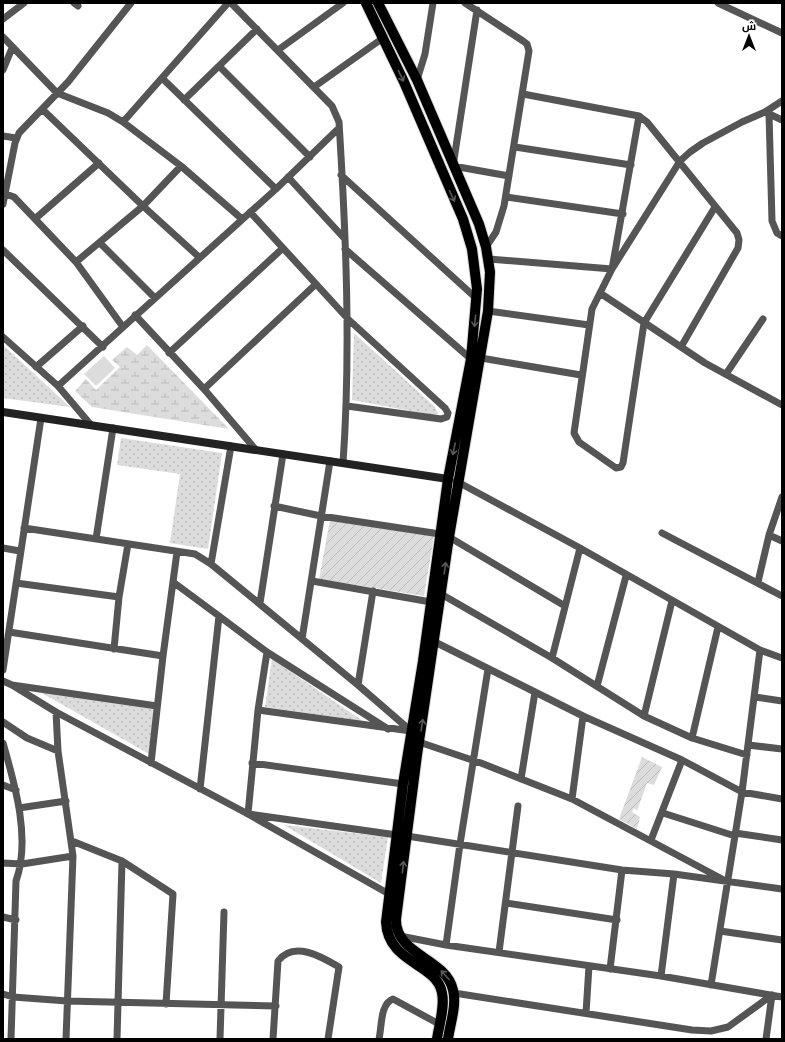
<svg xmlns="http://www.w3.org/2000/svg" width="785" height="1042" font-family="Inter,Cairo,sans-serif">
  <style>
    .grass { fill: url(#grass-dots) }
    .wetland { fill: url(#wetland-marsh) }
    .garden { fill: url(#garden-furrows) }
    .pitch { fill: #dcdcdc }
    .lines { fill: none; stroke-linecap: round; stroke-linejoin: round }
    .primary-casing { stroke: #dbdbdb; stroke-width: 12 }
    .street { stroke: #555; stroke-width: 7 }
    .secondary { stroke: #222; stroke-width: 8 }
    .primary { stroke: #000; stroke-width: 10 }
    .oneway { stroke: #595959 }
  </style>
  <defs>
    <pattern id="grass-dots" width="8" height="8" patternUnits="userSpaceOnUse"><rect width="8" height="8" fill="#dcdcdc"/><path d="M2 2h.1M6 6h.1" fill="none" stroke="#bbb" stroke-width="1.8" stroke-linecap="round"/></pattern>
    <pattern id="wetland-marsh" width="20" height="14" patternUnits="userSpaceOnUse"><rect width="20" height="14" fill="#dcdcdc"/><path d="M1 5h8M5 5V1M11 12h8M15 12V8" fill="none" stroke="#bbb"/></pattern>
    <pattern id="garden-furrows" width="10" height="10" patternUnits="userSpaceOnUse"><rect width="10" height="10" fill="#dcdcdc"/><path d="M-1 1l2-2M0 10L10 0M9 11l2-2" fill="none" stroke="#bbb"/></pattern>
  </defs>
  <rect width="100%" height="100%" fill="#fff"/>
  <!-- grass -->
  <path class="grass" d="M 354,333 L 435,407 L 438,414 L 433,415 L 352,400 Z
    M 3,345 L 70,407 L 3,398 Z
    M 121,438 L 222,453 L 208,549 L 170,543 L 180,474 L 117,465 Z
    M 272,659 L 363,721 L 265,707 Z
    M 40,692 L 154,709 L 149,754 Z
    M 284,825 L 388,837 L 381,883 Z"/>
  <!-- wetland -->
  <path class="wetland" d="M 147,345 L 229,429 L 92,407 L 75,391 L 86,379 L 96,390 L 120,367 L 112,360 L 127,347 L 137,355 Z"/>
  <!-- garden -->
  <path class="garden" d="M 330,520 L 434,536 L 424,596 L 319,579 Z
    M 642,757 L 662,767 L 654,785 L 647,783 L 637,811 L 634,808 L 632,812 L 640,817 L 637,829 L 619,819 Z"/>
  <!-- pitch -->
  <path class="pitch" d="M 104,356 L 115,368 L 96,386 L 84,374 Z"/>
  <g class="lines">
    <defs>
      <path id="primary" d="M 366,3 L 404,82 L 463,219 L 472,249 L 477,289 L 471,359 L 448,479 L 423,661 L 403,784 L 386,922 C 388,964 437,963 442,993 C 445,1007 439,1025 437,1039
        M 378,3 L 417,80 L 479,224 L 486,247 L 490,272 L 488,311 L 449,537 L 417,755 L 396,919 C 395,955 446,958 453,990 C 457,1005 450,1024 448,1039"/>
    </defs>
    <!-- primary casing -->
    <use href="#primary" class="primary-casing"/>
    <!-- street -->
    <path class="street" d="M 74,3 L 78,6
      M 231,3 L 332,106 L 339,122 C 346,236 351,349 343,463
      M 465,3 L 523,41 L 527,44 L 529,51 L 504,206 L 496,232 L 486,247
      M 718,3 L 782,33
      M 477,10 L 453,166 L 509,176
      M 3,19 L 24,3
      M 3,37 L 57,93 L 108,113 L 123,122 L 181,166 L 242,219
      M 278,50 L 343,3
      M 219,66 L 310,157
      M 3,70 L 12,48
      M 163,79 L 276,189
      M 417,80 L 425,54 L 433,3
      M 314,87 L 383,38
      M 523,94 L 639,116 L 647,122 L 737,233 L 739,240 L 738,248 L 681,347
      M 184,100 L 257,29
      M 42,109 L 143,206 L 199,257
      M 765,112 L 782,120
      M 769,114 L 772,221 L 777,233 L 782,236
      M 123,122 L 228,3
      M 3,136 L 16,138
      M 515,147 L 631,165
      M 341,175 L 477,299
      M 288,177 L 344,238
      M 3,193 L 14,197 L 76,262 L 123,327
      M 506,197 L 623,214
      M 3,204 L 15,143 L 19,133 L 68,82 L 131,3
      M 715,207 L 644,323 L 623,463 L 621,467 L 616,468 L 579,442 L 574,433 L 592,309 L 612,269 L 680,161 L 690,152 L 703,143 L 742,122 L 765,112 L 782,101
      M 250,212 L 349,320 L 445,408 L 448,413 L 447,417 L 441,419 L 347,406
      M 36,218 L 99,163
      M 100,243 L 155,298
      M 345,249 L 471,359
      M 3,250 L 103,347
      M 489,259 L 612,269 L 639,116
      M 76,262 L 143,206 L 181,166
      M 600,293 L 705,363 L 782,405
      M 488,311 L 589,325
      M 135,315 L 204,389 L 256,450
      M 3,337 L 58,386 L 91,425
      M 169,353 L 283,248
      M 481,358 L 581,375
      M 36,367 L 83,326
      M 726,374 L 763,319
      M 58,386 L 276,189 L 339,128
      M 204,389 L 316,284
      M 456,481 L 580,548 L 760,650 L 782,658
      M 274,506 L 321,516 L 440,534
      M 24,528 L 195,554 L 211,564 L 231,446
      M 662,533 L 782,596
      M 769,535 L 782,541
      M 449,537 L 565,606
      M 96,539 L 113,428
      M 3,548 L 20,551
      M 211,564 L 358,685 L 411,731
      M 312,581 L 431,602
      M 173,582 L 219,616 L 200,789
      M 758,582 L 769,535 L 782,497
      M 16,583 L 119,597
      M 441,594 L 552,658 L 644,716 L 692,738 L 747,755
      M 260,603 L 283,454
      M 219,616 L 267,652 L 388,729
      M 9,632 L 163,656
      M 302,639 L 330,461
      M 435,642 L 583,716 L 682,760 L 742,792 L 782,799
      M 114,649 L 119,597 L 128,544
      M 267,652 L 258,710 L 248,814 L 397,835
      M 552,658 L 580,548
      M 3,670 L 41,418
      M 3,681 L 12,685 L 157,706
      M 12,685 L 56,712 L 248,814 L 389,894
      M 358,685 L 373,591
      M 597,686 L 626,576
      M 755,697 L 782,701
      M 258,710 L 411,731
      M 56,712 L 58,751 L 73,856 L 66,1039
      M 644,716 L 672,601
      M 3,722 L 27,738 L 58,751
      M 692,738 L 718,627
      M 419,742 L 481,763 L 572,799 L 722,879
      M 3,743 C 15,785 31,839 16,881 L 11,1039
      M 748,745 L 782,749
      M 151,763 L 163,656 L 177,552
      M 252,763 L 403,784
      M 521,779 L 535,692
      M 3,785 L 16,790
      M 572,799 L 583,716
      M 19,808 L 66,801
      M 663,813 L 735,836
      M 735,833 L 782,840
      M 407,836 L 622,870 L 674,874 L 782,889
      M 651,840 L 682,760
      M 72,841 L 122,861 L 173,894 L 166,1004
      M 3,863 L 22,864 L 73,856
      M 506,903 L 617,920
      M 3,917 L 16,920
      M 720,931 L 782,940
      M 400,936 L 446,945 L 661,976 L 782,997
      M 446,945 L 460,844 L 488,669
      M 499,952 L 518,806
      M 610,969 L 622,870
      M 661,976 L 674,874
      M 711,985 L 742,792 L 760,650
      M 454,993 L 692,1030 L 711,1031 L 728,1027 L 772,995
      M 3,994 L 13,997 L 67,1001 L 276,1006
      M 586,1013 L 589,966
      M 117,1039 L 122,861
      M 220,1039 L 224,912
      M 273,1039 L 278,961 C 294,940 322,957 339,967 L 328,1039
      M 379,1039 C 382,1026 380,1004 393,999 L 439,1024
      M 766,1039 L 772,995"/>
    <!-- secondary -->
    <path class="secondary" d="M 3,412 L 448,479"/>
    <!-- primary -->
    <use href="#primary" class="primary"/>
  </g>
  <!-- one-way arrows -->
  <defs><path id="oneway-shaft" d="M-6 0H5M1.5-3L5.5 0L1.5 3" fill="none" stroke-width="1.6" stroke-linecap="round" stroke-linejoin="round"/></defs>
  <g class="oneway">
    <use href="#oneway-shaft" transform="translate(401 76) rotate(64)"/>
    <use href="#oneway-shaft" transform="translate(452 196) rotate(65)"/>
    <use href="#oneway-shaft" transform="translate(475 321) rotate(96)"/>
    <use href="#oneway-shaft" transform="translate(454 449) rotate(101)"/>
    <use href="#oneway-shaft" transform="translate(445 568) rotate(-82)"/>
    <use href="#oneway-shaft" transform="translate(422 725) rotate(-81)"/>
    <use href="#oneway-shaft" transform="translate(403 867) rotate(-83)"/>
    <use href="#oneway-shaft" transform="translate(445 975) rotate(-132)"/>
  </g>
  <!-- border -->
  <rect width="785" height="1042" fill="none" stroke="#000000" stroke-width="8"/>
  <!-- north arrow -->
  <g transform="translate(749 36)" stroke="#ffffff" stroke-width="3" paint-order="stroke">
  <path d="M0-3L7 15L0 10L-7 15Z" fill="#000000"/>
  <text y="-6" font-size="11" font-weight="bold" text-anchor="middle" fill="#000000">ش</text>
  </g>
</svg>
